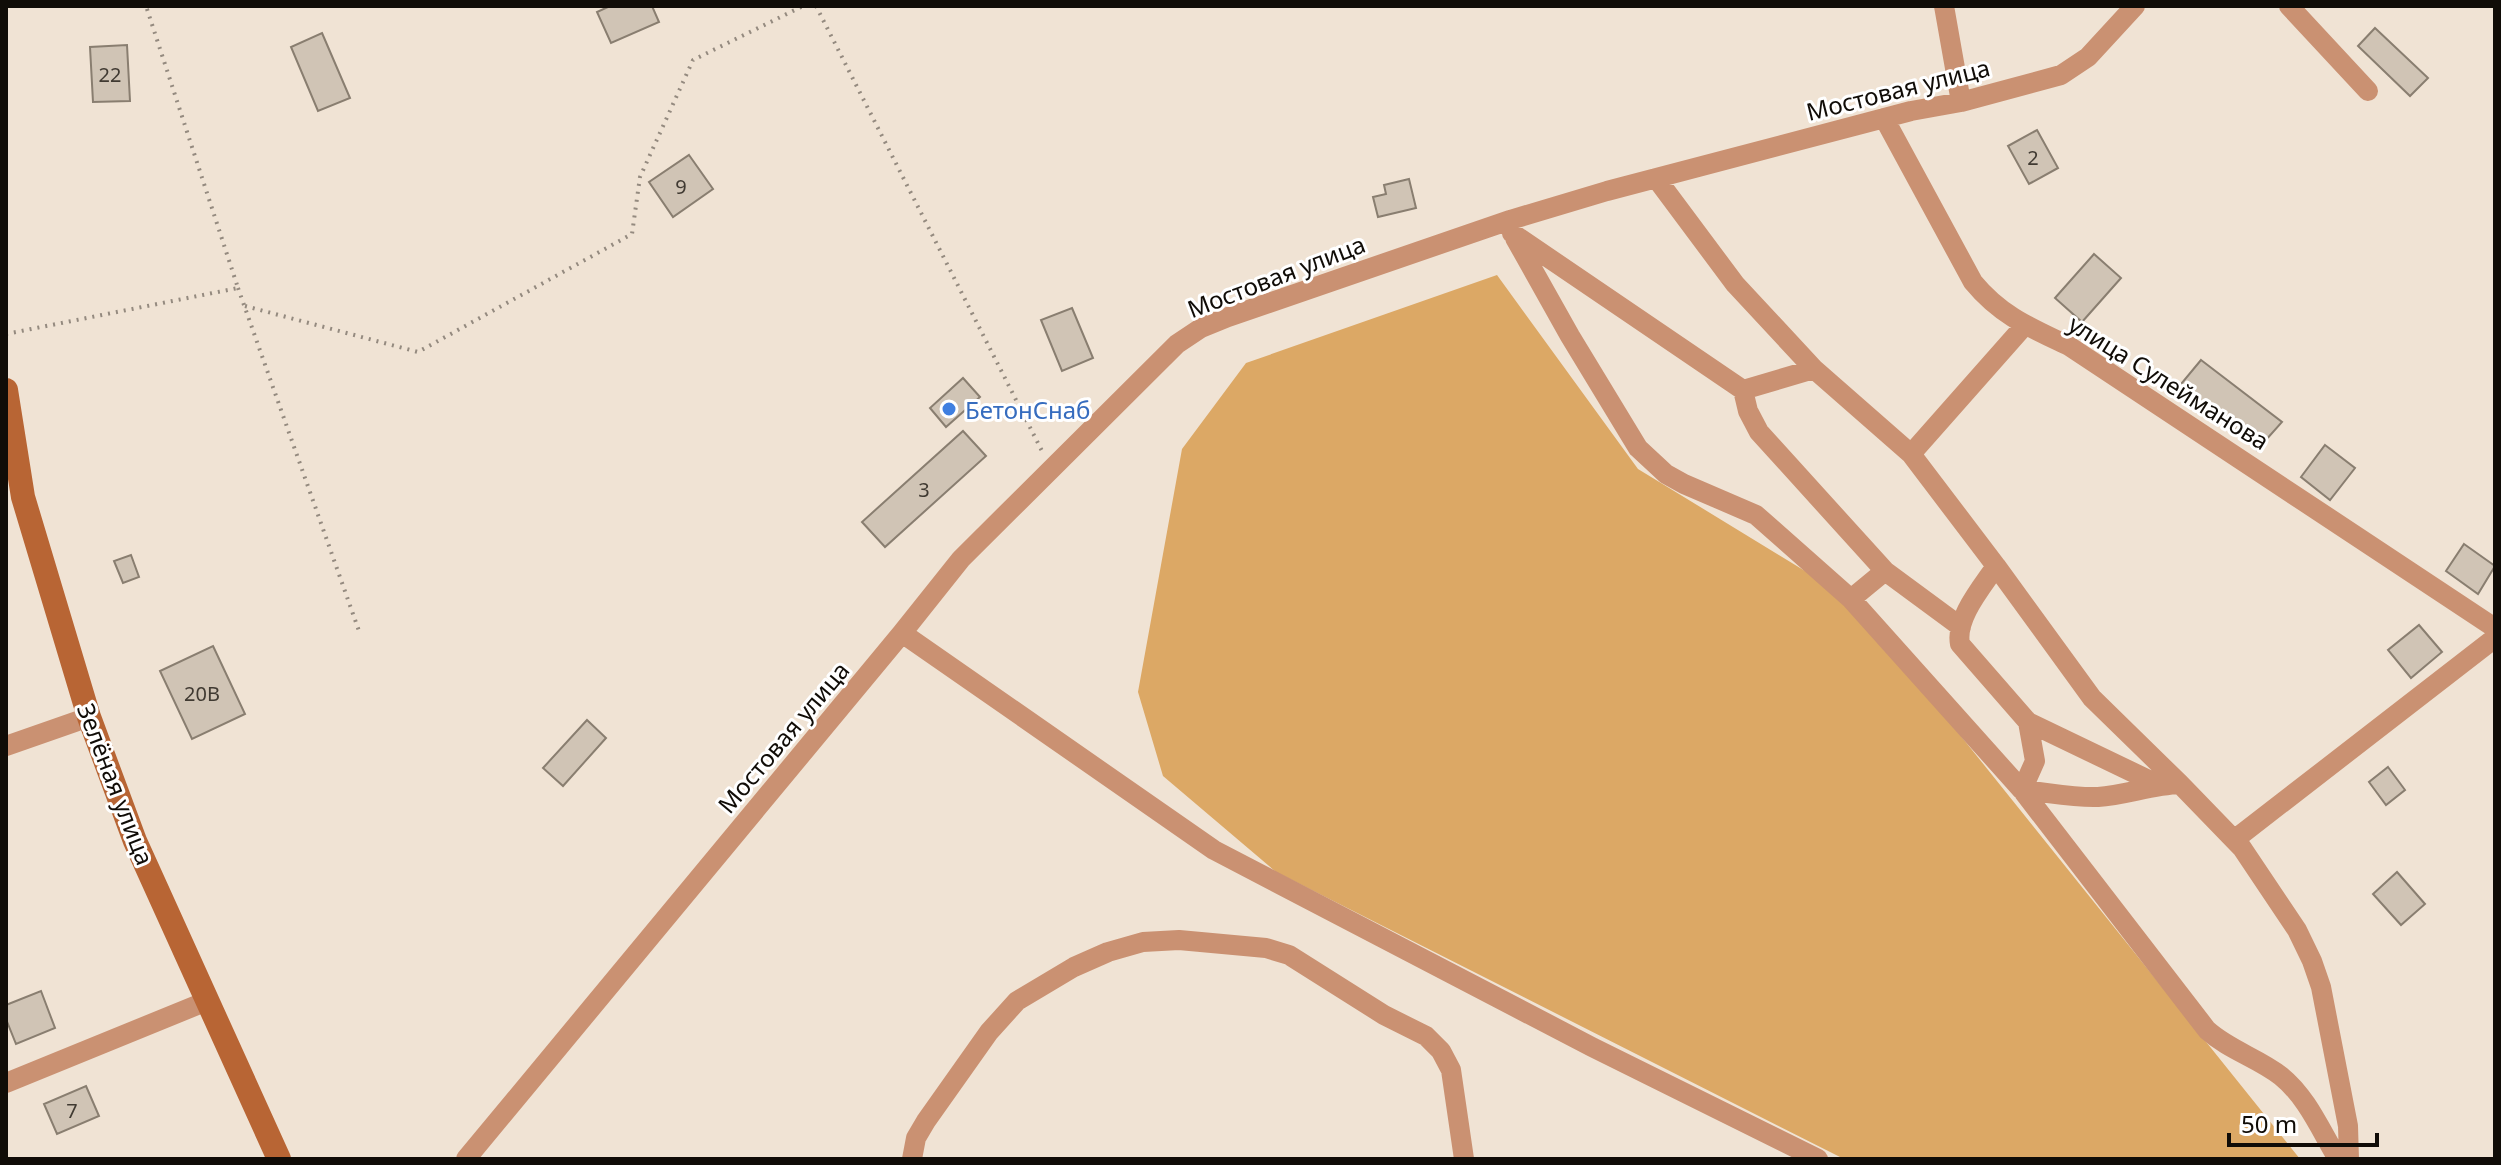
<svg xmlns="http://www.w3.org/2000/svg" width="2501" height="1165" font-family="'Noto Sans',sans-serif">
  <style>
    .green { fill: #dca865 }
    .building { fill: #d0c4b5; stroke: #897e70; stroke-width: 2 }
    .lines { fill: none; stroke-linecap: round; stroke-linejoin: round }
    .path { stroke: #948a7f; stroke-width: 4; stroke-dasharray: 2 6; stroke-linecap: butt }
    .minor { stroke: #ca9172; stroke-width: 20 }
    .secondary { stroke: #b86534; stroke-width: 24 }
    .shop-dot { fill: #3f7fe0; stroke: #fff; stroke-width: 3 }
    .labels { text-anchor: middle; dominant-baseline: central; stroke-width: 6; stroke-linejoin: round; paint-order: stroke }
    .number-label { font-size: 20px; fill: #403a32 }
    .street-label { font-size: 24px; fill: #100c07; stroke: #fff }
    .shop-label { font-size: 24px; fill: #366cbe; stroke: #fff; text-anchor: start }
  </style>
  <rect width="100%" height="100%" fill="#f0e3d4"/>
  <!-- green -->
  <path class="green" d="M 1497,275 L 1638,469 L 1851,599 L 2300,1159 L 1844,1159 L 1276,872 L 1163,776 L 1138,692 L 1182,449 L 1246,363 Z"/>
  <!-- building -->
  <path class="building" d="M 610,6 L 652,6 L 659,22 L 611,43 L 597,12 Z
    M 2375,28 L 2428,78 L 2410,96 L 2358,46 Z
    M 322,33 L 350,98 L 318,111 L 291,47 Z
    M 127,45 L 130,101 L 93,102 L 90,47 Z
    M 2037,130 L 2058,168 L 2029,184 L 2008,146 Z
    M 689,155 L 713,189 L 673,217 L 649,182 Z
    M 1409,179 L 1416,208 L 1378,217 L 1373,197 L 1386,194 L 1384,185 Z
    M 2094,254 L 2121,278 L 2082,322 L 2055,298 Z
    M 1072,308 L 1093,358 L 1062,371 L 1041,320 Z
    M 2201,360 L 2282,422 L 2257,450 L 2216,414 L 2212,419 L 2176,390 Z
    M 963,378 L 980,397 L 946,427 L 930,408 Z
    M 963,431 L 986,456 L 885,547 L 862,522 Z
    M 2325,445 L 2355,468 L 2330,500 L 2301,477 Z
    M 2464,544 L 2495,566 L 2478,594 L 2446,571 Z
    M 131,555 L 139,577 L 123,583 L 114,561 Z
    M 2419,625 L 2442,652 L 2411,678 L 2388,650 Z
    M 213,646 L 245,714 L 192,739 L 160,671 Z
    M 587,720 L 606,738 L 563,786 L 543,768 Z
    M 2388,767 L 2405,790 L 2386,805 L 2369,782 Z
    M 2397,872 L 2425,904 L 2401,925 L 2373,894 Z
    M 41,991 L 55,1028 L 16,1044 L 6,1019 L 6,1005 Z
    M 86,1086 L 99,1116 L 57,1134 L 44,1104 Z"/>
  <g class="lines">
    <!-- path -->
    <path class="path" d="M 816,6 L 1043,453
      M 238,288 L 359,631
      M 245,306 L 418,352 L 632,234 L 640,177 L 693,60 L 803,6
      M 6,334 L 238,288 L 146,6"/>
    <!-- minor -->
    <path class="minor" d="M 1944,6 L 1961,102
      M 2289,6 L 2368,91
      M 1884,118 L 1973,282 C 2001,316 2031,328 2069,346 L 2495,628
      M 1656,178 L 1735,284 L 1814,369
      M 1510,220 L 1512,233 L 1743,390 L 1814,369 L 1911,454 L 1996,566
      M 1515,238 L 1570,336 L 1638,448 L 1666,474 L 1684,484 L 1756,515 L 1851,599
      M 1743,390 L 1748,411 L 1759,432 L 1885,571
      M 1911,454 L 2025,325
      M 1961,627 L 1885,571 L 1851,599 L 2022,790 L 2207,1030 C 2229,1050 2258,1058 2281,1076 C 2307,1097 2321,1131 2338,1159
      M 902,633 L 1214,850 L 1592,1047 L 1818,1159
      M 2028,722 L 1960,644 C 1955,618 1982,587 1996,566 L 2092,698 L 2180,784
      M 6,746 L 89,717
      M 2157,784 L 2028,722 L 2035,761 L 2022,790 C 2046,792 2073,798 2098,797 C 2126,795 2152,785 2180,784 L 2242,848 L 2297,930 L 2312,961 L 2321,987 L 2348,1126 L 2349,1159
      M 2234,840 L 2495,638
      M 6,1083 L 207,1001
      M 466,1159 L 902,633 L 961,559 L 1177,344 L 1201,328 L 1228,317 L 1510,220 L 1607,191 L 1911,111 L 1961,102 L 2061,75 L 2088,57 L 2135,6
      M 912,1159 L 916,1138 L 926,1121 L 989,1032 L 1017,1001 L 1074,967 L 1108,952 L 1143,942 L 1179,940 L 1266,948 L 1289,955 L 1384,1015 L 1426,1036 L 1441,1051 L 1451,1070 L 1464,1159"/>
    <!-- secondary -->
    <path class="secondary" d="M 6,390 L 23,497 L 89,717 L 135,841 L 279,1159"/>
  </g>
  <!-- markers -->
  <circle class="shop-dot" cx="949" cy="409" r="8"/>
  <g class="labels">
    <!-- number labels -->
    <g class="number-label">
      <text x="110" y="74">22</text>
      <text x="2033" y="157">2</text>
      <text x="681" y="186">9</text>
      <text x="924" y="489">3</text>
      <text x="202" y="693">20В</text>
      <text x="72" y="1110">7</text>
    </g>
    <!-- street labels -->
    <g class="street-label">
      <text transform="translate(1898 89) rotate(-14)">Мостовая улица</text>
      <text transform="translate(1276 276) rotate(-21)">Мостовая улица</text>
      <text transform="translate(2169 382) rotate(32)">улица Сулейманова</text>
      <text transform="translate(783 737) rotate(-50)">Мостовая улица</text>
      <text transform="translate(116 784) rotate(69)">Зелёная улица</text>
    </g>
    <!-- shop labels -->
    <g class="shop-label">
      <text x="965" y="409">БетонСнаб</text>
    </g>
  </g>
  <!-- border -->
  <rect width="2501" height="1165" fill="none" stroke="#100c07" stroke-width="16"/>
  <!-- scale -->
  <path d="M2229 1133v12h148v-12" fill="none" stroke="#100c07" stroke-width="4"/>
  <text x="2241" y="1133" font-size="24" fill="#100c07" stroke="#ffffff" stroke-width="6" paint-order="stroke">50 m</text>
</svg>
